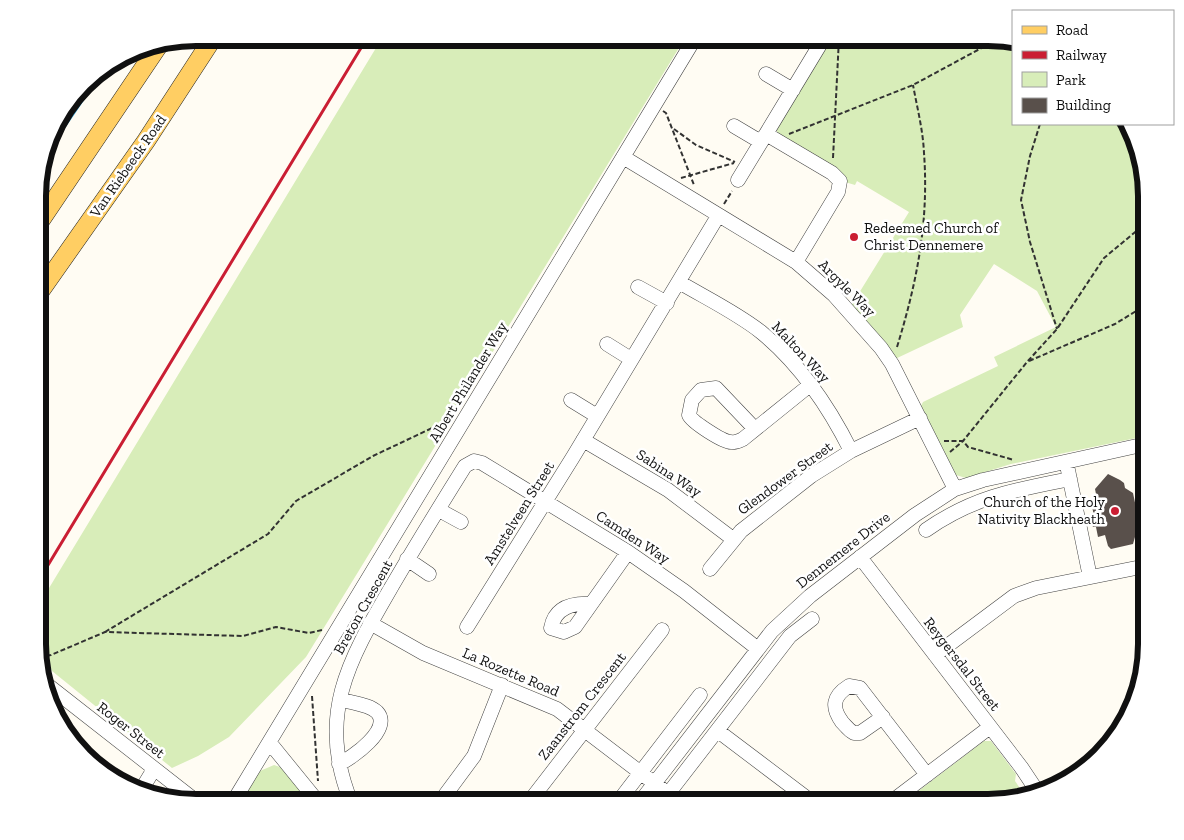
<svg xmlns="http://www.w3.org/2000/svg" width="1184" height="840" font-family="'Zilla Slab',serif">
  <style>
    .green { fill: #d8edb9 }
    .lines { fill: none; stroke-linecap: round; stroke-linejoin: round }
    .stream { stroke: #36a1d5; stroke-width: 3 }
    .building { fill: #59504b }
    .minor-casing { stroke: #434343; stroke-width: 15 }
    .major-casing { stroke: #212121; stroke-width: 19 }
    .path { stroke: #323232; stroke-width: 2; stroke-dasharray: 5 2.5; stroke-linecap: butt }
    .minor { stroke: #fff; stroke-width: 14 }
    .major { stroke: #ffce63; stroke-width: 18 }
    .rail { stroke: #ca1e33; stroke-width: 3 }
    .poi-dot { fill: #ca1e33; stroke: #fff; stroke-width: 2 }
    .labels { text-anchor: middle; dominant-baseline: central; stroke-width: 5; stroke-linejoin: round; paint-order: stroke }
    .street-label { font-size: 15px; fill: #101010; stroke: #fff }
    .poi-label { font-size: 15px; fill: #101010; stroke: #fff; text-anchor: start }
    .rim { fill: none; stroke: #101010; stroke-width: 6 }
  </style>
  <rect width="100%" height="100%" fill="#fffcf3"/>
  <!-- green -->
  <path class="green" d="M 382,38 L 685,38 L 306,657 L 229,737 L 198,756 L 172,768 L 52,671 L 42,643 L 43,598 Z
    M 828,38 L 998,38 L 1013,41 L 1013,124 L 1128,124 L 1146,186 L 1146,436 L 1011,464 L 966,478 L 956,475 L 921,406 L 923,402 L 998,366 L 994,357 L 1056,327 L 1037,291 L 994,264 L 960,315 L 963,327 L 895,359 L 851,306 L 909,212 L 857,181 L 855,185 L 845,182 L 778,135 L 776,128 Z
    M 984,741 L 991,741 L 1016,774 L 1015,781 L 1024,794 L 989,802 L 911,802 L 908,799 Z
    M 274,765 L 283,768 L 310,802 L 241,802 L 260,771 Z"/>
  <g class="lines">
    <!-- stream -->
    <path class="stream" d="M 45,155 L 103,70"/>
  </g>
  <!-- building -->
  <path class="building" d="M 1108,474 L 1120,480 L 1124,483 L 1125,488 L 1133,493 L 1142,536 L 1135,537 L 1133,544 L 1111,549 L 1108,546 L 1105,535 L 1098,537 L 1096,527 L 1093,527 L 1091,521 L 1095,520 L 1091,502 L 1096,494 L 1095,489 Z"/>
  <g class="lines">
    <defs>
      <path id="minor" d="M 766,74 L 793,90
        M 734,126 L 761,142
        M 623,157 L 796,262 L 834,295 L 881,348 L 892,364 L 955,489
        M 738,180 L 766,134
        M 796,262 L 838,192 L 840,181 L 832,173 L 766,134 L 824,38
        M 679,282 C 706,298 737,313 761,332 C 800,364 829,407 851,451
        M 638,287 L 667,303
        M 607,344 L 631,359
        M 571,400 L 597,416
        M 755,429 L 716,388 L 701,390 L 692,400 L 689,415 C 692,422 723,442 731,442 C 736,443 739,441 743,439 L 810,385
        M 583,440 L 668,490 L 733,539
        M 1068,470 L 1090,577
        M 439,510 L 461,522
        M 926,530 C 973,497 1014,490 1070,479
        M 860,557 L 1021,767 L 1037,791
        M 407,559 L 429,574
        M 710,569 L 741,531 L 811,476 L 851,451 L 920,418
        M 591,604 C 573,603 555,607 551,628 L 564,632 L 575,627 L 628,552
        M 370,623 L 423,653 L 557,709 L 679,802
        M 467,627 L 573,457 L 718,216
        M 935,655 L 1014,596 L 1036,588 L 1146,566
        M 45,683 L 197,802
        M 883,717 L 860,733 L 854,733 C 848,730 846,726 842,722 C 831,707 833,696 849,686 L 860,688 L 927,775
        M 718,731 L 812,802
        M 270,743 L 318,802
        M 339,764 C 352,758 393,729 377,712 C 369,704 350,703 340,699
        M 140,792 L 154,769
        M 668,794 L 790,636 L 812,619
        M 233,802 L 695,38
        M 351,802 C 316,715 349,660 392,586 C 416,545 440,506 465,466 L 474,461 L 482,463 L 628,552 L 684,591 L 758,649
        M 440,802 L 474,756 L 502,685
        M 529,802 L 662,630
        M 618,802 L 700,695
        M 640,802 L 772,631 L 810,596 L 915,515 L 955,489 L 983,480 L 1146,444
        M 891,802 L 990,727"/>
      <path id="major" d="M 39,223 L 159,45
        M 39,293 L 146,141 L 213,38"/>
    </defs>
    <!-- minor casing -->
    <use href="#minor" class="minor-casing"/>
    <!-- major casing -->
    <use href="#major" class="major-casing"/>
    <!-- path -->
    <path class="path" d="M 663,111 L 666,113 L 694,185
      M 1040,124 L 1030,156 L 1021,200 L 1030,242 L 1057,329
      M 674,129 L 696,145 L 735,162
      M 789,134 L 913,85 L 1000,38
      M 833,158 L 839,38
      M 681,178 L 734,163
      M 724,204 L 732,191
      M 897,347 C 917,282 929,222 924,153 C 923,130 917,107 913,85
      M 1029,361 L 1115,324 L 1146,305
      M 944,441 L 963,441 L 968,447 L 1014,460
      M 950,452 L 963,441 L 1027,362 L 1057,329 L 1104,258 L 1146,223
      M 105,632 L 268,534 L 296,501 L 373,456 L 449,420
      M 39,657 L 51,655 L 105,632 L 243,636 L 276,627 L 309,633 L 322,630
      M 312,696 L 318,781
      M 918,796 L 931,802"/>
    <!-- minor -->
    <use href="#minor" class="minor"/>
    <!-- major -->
    <use href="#major" class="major"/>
    <!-- rail -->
    <path class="rail" d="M 39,580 L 367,38"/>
  </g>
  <!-- markers -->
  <g class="poi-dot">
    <circle cx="854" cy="237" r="5"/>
    <circle cx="1115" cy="511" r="5"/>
  </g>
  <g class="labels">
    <!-- street labels -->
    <g class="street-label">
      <text transform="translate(128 166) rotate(-55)">Van Riebeeck Road</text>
      <text transform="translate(847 288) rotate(45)">Argyle Way</text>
      <text transform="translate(801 352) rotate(47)">Malton Way</text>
      <text transform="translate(468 382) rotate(-59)">Albert Philander Way</text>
      <text transform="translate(669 473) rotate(33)">Sabina Way</text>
      <text transform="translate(785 478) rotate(-36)">Glendower Street</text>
      <text transform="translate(519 513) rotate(-58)">Amstelveen Street</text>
      <text transform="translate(633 537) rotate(33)">Camden Way</text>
      <text transform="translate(843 550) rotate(-38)">Dennemere Drive</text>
      <text transform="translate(363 607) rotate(-61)">Breton Crescent</text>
      <text transform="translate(962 664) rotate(52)">Reygersdal Street</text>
      <text transform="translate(511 672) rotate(23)">La Rozette Road</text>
      <text transform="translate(582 706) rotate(-52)">Zaanstrom Crescent</text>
      <text transform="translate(131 730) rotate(38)">Roger Street</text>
    </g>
    <!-- poi labels -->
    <g class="poi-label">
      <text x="864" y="228">Redeemed Church of<tspan x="864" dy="17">Christ Dennemere</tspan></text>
      <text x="1105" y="502" text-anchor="end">Church of the Holy<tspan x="1105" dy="17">Nativity Blackheath</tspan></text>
    </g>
  </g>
  <!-- crop -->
  <path d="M0 0H1184V840H0ZM196 46H988A150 150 0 0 1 1138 196V644A150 150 0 0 1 988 794H196A150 150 0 0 1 46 644V196A150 150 0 0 1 196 46Z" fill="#fff" fill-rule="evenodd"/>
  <path class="rim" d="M196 46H988A150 150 0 0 1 1138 196V644A150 150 0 0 1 988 794H196A150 150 0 0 1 46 644V196A150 150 0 0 1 196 46Z"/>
  <!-- legend -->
  <rect x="1012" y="10" width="162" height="115" fill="#ffffff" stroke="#9f9f9f"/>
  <rect x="1022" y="26" width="25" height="8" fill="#ffce63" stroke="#9f9f9f"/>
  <text x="1056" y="35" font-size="15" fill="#101010">Road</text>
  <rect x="1022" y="51" width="25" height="8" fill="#ca1e33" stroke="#9f9f9f"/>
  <text x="1056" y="60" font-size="15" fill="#101010">Railway</text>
  <rect x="1022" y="72" width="25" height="15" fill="#d8edb9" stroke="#9f9f9f"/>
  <text x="1056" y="85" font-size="15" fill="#101010">Park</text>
  <rect x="1022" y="98" width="25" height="15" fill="#59504b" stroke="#9f9f9f"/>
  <text x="1056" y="110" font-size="15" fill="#101010">Building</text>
</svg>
